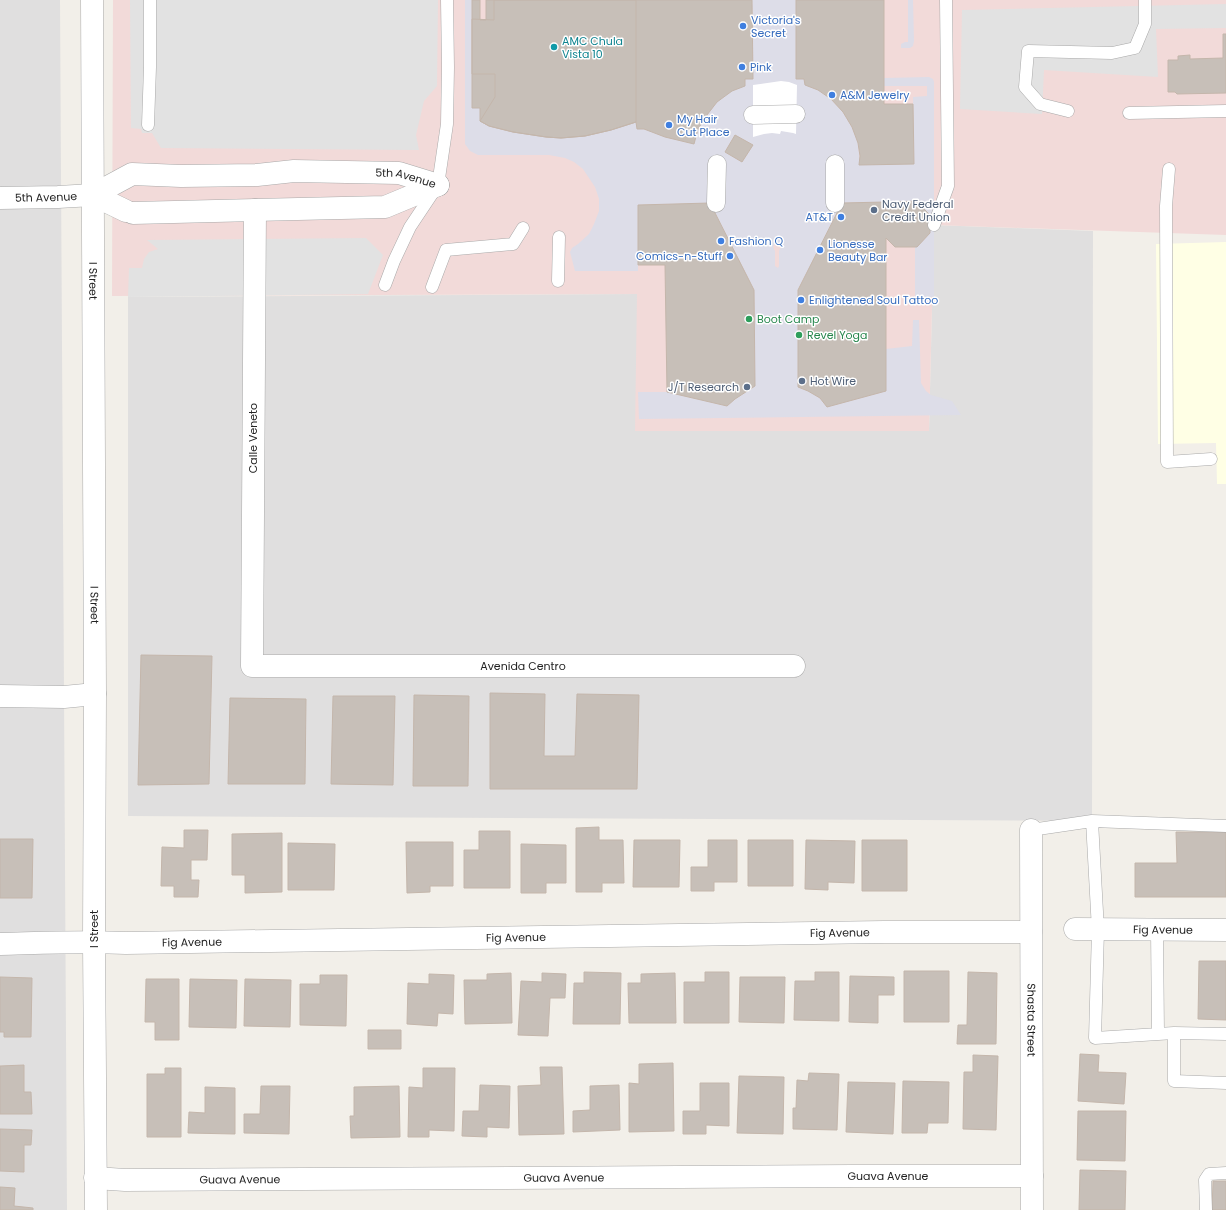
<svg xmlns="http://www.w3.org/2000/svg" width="1226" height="1210" font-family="Poppins,sans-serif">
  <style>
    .residential { fill: #e0dfdf }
    .commercial { fill: #f2dad9 }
    .education { fill: #ffffe5 }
    .parking { fill: #e2e2e2 }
    .plaza { fill: #dddde8; fill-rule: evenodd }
    .pier { fill: #fff }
    .building { fill: #c7bfb8; stroke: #c4b6ab }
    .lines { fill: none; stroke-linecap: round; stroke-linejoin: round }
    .service-casing { stroke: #a9a9a9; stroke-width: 13 }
    .pedestrian-casing { stroke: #a9a9a9; stroke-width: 19 }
    .minor-casing { stroke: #a9a9a9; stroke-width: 23 }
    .tertiary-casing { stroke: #a9a9a9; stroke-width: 23 }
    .service { stroke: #fff; stroke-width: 12 }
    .pedestrian { stroke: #fff; stroke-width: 18 }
    .minor { stroke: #fff; stroke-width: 22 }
    .tertiary { stroke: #fff; stroke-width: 22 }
    .shop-dot { fill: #3f7fe0; stroke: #fff; stroke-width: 1.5 }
    .culture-dot { fill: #0f9aa8; stroke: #fff; stroke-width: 1.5 }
    .service-dot { fill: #5c6f8a; stroke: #fff; stroke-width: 1.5 }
    .leisure-dot { fill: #2e9e5b; stroke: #fff; stroke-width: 1.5 }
    .labels { text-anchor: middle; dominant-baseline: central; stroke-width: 3; stroke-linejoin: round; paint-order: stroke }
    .shop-label { font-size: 11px; fill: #366cbe; stroke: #fff; text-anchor: start }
    .culture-label { font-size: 11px; fill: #0d838f; stroke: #fff; text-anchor: start }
    .street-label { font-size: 11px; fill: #222; stroke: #fff }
    .service-label { font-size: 11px; fill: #4e5e75; stroke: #fff; text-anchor: start }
    .leisure-label { font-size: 11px; fill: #27864d; stroke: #fff; text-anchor: start }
  </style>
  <rect width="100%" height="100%" fill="#f2efe9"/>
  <!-- residential -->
  <path class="residential" d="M 0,0 L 60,0 L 67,1210 L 0,1210 Z
    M 934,225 L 1093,231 L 1092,821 L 128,816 L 128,297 L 637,294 L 929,431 Z"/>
  <!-- commercial -->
  <path class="commercial" d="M 113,0 L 1226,0 L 1226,235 L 934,225 L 929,431 L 635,431 L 637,294 L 112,296 Z"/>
  <!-- education -->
  <path class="education" d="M 1226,242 L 1226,484 L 1217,484 L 1216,443 L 1158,444 L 1156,244 Z"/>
  <!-- parking -->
  <path class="parking" d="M 130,0 L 438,0 L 437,86 L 424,101 L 416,135 L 419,150 L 161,148 L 152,133 L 142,133 L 141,129 L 131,128 Z
    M 1226,4 L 1226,28 L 1156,29 L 1158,77 L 1044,70 L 1042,114 L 960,109 L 962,10 Z
    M 366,238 L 383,255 L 368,294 L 128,297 L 129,268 L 142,268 L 144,259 L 149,252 L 158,249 L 147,240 Z"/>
  <!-- plaza -->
  <path class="plaza" d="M 465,0 L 472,0 L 472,108 L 480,108 L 480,121 L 489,126 L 513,132 L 546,137 L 561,138 L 585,136 L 611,130 L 636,122 L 637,129 L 644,129 L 694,143 L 698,129 L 707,115 L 717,102 L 745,79 L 753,79 L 752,0 L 796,0 L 796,79 L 804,79 L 805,85 L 818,90 L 831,99 L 843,112 L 852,127 L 858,143 L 860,164 L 914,164 L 913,97 L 927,96 L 927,86 L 884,86 L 884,78 L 929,77 L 933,79 L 934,82 L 934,296 L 932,297 L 915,298 L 915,247 L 917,247 L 930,233 L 930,215 L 916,201 L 894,202 L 886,211 L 885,202 L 842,203 L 798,290 L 798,387 L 808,391 L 820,398 L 827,407 L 886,391 L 886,349 L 912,346 L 913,320 L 919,320 L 921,383 L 926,391 L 931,395 L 952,401 L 961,415 L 639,419 L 638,392 L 667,392 L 727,406 L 735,399 L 755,386 L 754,290 L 710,203 L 638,205 L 638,271 L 575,271 L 570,252 L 572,248 L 578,244 L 589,234 L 594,224 L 599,211 L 599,199 L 595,187 L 583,169 L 574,162 L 565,158 L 549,155 L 478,155 L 470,151 L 465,144 ZM 735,135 L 753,145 L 742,162 L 725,152 ZM 775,243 L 779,243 L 781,247 L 779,251 L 779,266 L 778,268 L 775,266 L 775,251 L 773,247 Z
    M 908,0 L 913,0 L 914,41 L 913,46 L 910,48 L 901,48 L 901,44 L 905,42 L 908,42 Z"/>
  <!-- pier -->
  <path class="pier" d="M 781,81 L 789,82 L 797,85 L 796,134 L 793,133 L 781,131 L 780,134 L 772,133 L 764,134 L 753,137 L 753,85 Z"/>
  <!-- building -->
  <path class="building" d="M 472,0 L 480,0 L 480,20 L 486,20 L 486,0 L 752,0 L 753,79 L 745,79 L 745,86 L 732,91 L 717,102 L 707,115 L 698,129 L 694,144 L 665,137 L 644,129 L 637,129 L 636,122 L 611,130 L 585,136 L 561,138 L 546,137 L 513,132 L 489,126 L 480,121 L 480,108 L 472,108 Z
    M 494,0 L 636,0 L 636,122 L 611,130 L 585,136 L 561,138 L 546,137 L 513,132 L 489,126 L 480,121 L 495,97 L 495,74 L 472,74 L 472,19 L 494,20 Z
    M 796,0 L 884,0 L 884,104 L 913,104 L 914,164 L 859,165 L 860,156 L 858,143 L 852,127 L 843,112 L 831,99 L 818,90 L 805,85 L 804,79 L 796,79 Z
    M 1223,34 L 1226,34 L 1226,93 L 1177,94 L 1175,92 L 1168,92 L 1168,60 L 1178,60 L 1178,56 L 1190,55 L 1190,59 L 1223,58 Z
    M 735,135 L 753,145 L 742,162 L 725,152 Z
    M 916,201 L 930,215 L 930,233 L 917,247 L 895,247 L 886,238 L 886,391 L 827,407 L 820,398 L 808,391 L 798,387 L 798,290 L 842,203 L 885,202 L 886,211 L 894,202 Z
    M 710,203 L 754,290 L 755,386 L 735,399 L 727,406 L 667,392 L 665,265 L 638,265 L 638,205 Z
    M 141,655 L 212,656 L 209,784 L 138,785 Z
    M 490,693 L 545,694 L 544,756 L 575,756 L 577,694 L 639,695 L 637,789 L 490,789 Z
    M 414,695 L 469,696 L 468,786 L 413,786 Z
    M 333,696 L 395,696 L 393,785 L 331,784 Z
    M 230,698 L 306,699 L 305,784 L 228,784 Z
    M 599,827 L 599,840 L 623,840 L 624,883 L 602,883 L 602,892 L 576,892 L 576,828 Z
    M 184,830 L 208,830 L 207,860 L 191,860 L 191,880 L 199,880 L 198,897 L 174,897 L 174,886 L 161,886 L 162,847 L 184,848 Z
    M 479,831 L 510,831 L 510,888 L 464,888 L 464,850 L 479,850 Z
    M 1176,832 L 1226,832 L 1226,897 L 1135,897 L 1135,863 L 1177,863 Z
    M 282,833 L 282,892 L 245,893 L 245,875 L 232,875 L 232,834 Z
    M 0,839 L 33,839 L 32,898 L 0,898 Z
    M 634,840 L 680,840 L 679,887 L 633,887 Z
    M 708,840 L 737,840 L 737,882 L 714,882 L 714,891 L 691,891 L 691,867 L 708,867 Z
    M 748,840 L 793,840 L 793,886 L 748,886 Z
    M 806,840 L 855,841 L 854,883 L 828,882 L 828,890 L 805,889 Z
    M 862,840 L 907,840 L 907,891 L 862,891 Z
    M 406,842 L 453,842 L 453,886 L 430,886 L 430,892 L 407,893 Z
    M 288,843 L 335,844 L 334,890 L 288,890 Z
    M 521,844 L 566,845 L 566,883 L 546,883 L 546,893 L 521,893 Z
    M 1199,961 L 1226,961 L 1226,1020 L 1198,1019 Z
    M 904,971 L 949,971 L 949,1022 L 904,1022 Z
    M 584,972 L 621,973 L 620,1024 L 573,1024 L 574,983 L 584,983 Z
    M 705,972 L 729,972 L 729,1023 L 684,1023 L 684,982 L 705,982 Z
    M 815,972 L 839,972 L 839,1021 L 794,1020 L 795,981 L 815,981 Z
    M 968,972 L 997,973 L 996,1044 L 957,1044 L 958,1025 L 967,1025 Z
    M 511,973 L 512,1023 L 465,1024 L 464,980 L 487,980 L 487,974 Z
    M 542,973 L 566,974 L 565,998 L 550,998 L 548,1036 L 518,1035 L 521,981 L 542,982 Z
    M 675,973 L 676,1023 L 629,1023 L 628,983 L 641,983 L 641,974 Z
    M 429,974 L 454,975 L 453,1014 L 438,1013 L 437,1026 L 407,1024 L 408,983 L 429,984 Z
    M 320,975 L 347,975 L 346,1026 L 300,1025 L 300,984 L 320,984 Z
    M 850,976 L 894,977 L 894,995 L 878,995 L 878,1023 L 849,1022 Z
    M 0,977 L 32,978 L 31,1037 L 4,1037 L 4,1032 L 0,1032 Z
    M 740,977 L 785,977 L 784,1023 L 739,1022 Z
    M 146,979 L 179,979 L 179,1040 L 155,1040 L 155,1022 L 145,1022 Z
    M 190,979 L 237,980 L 236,1028 L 189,1027 Z
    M 245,979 L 291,980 L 290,1027 L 244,1026 Z
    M 368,1030 L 401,1030 L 401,1049 L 368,1049 Z
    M 1080,1054 L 1099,1055 L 1098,1072 L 1126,1073 L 1124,1104 L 1078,1101 Z
    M 973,1055 L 998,1056 L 996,1130 L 963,1129 L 964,1072 L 973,1072 Z
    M 673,1063 L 674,1131 L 629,1132 L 629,1083 L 639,1084 L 639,1064 Z
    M 24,1065 L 24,1092 L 31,1092 L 32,1114 L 0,1114 L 0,1066 Z
    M 540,1067 L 562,1067 L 564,1134 L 519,1135 L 518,1086 L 541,1085 Z
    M 165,1068 L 181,1068 L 181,1137 L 147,1137 L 147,1074 L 165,1074 Z
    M 423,1068 L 455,1068 L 454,1131 L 429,1130 L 429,1137 L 408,1137 L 409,1087 L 423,1088 Z
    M 809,1073 L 839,1074 L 837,1130 L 793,1129 L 793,1108 L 796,1108 L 797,1080 L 808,1081 Z
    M 739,1076 L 784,1077 L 783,1134 L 737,1133 Z
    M 903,1081 L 949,1082 L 948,1123 L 928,1123 L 927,1133 L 902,1133 Z
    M 848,1082 L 895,1083 L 893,1134 L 846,1132 Z
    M 700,1083 L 729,1083 L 729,1126 L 706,1125 L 706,1134 L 683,1134 L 683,1111 L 700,1111 Z
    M 480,1085 L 510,1086 L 509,1128 L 487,1127 L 487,1137 L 462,1136 L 463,1111 L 479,1111 Z
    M 619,1085 L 620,1130 L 573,1132 L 573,1111 L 590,1110 L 590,1086 Z
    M 261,1086 L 290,1086 L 289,1134 L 244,1133 L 244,1114 L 260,1114 Z
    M 399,1086 L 400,1137 L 351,1138 L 350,1116 L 354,1116 L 354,1087 Z
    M 205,1087 L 235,1088 L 235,1134 L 188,1133 L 189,1112 L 205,1113 Z
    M 1078,1111 L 1126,1111 L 1125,1161 L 1077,1160 Z
    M 0,1129 L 32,1130 L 31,1145 L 24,1145 L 24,1172 L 0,1171 Z
    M 1080,1170 L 1126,1171 L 1125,1210 L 1079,1210 Z
    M 1213,1181 L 1226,1181 L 1226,1210 L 1212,1210 Z
    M 0,1187 L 15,1188 L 14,1206 L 33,1208 L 33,1210 L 0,1210 Z"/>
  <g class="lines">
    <defs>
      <path id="service" d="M 1068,111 L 1040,104 L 1025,87 L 1028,51 L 1112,53 L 1135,48 L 1145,24 L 1145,0
        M 1129,113 L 1226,111
        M 148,125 L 150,67 L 150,0
        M 1169,169 L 1166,206 L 1167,462 L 1211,459
        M 934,225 L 948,186 L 946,0
        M 558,281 L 559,237
        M 385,285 L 394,261 L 410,227 L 438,185 L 447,124 L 448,67 L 447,0
        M 432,287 L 446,250 L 513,244 L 523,228
        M 1092,821 L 1098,930 L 1095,1038 L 1174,1033 L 1174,1081 L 1226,1083
        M 1031,830 L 1092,821 L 1226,826
        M 1157,929 L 1158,1034
        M 1174,1033 L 1226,1034
        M 1206,1210 L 1205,1180 L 1209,1174 L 1226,1173"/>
      <path id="pedestrian" d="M 753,115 L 796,114
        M 835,164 L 835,203
        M 716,203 L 717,164"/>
      <g id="minor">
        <path id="s1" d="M 255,210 L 252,666 L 794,666"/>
        <path d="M 0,696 L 64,697 L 95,694"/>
        <path id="s2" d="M 1031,830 L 1032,1210"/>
        <path id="s3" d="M 1075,929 L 1226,930"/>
        <path id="s4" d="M 0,944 C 42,943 84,941 126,943 L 884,932 L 1031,932"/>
        <path id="s5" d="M 95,1178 L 125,1180 L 853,1176 L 1032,1176"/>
      </g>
      <g id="tertiary">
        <path id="s6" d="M 92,0 L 95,694 L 94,941 L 96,1210"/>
        <path d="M 93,195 L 126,211"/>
        <path id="s7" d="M 0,198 L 58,197 L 93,195 L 132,174 L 181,176 L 257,175 L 294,171 L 399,173 L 438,185"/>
        <path d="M 133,213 L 385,207 L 438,185"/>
      </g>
    </defs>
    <!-- service casing -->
    <use href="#service" class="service-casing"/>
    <!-- pedestrian casing -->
    <use href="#pedestrian" class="pedestrian-casing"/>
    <!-- minor casing -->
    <use href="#minor" class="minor-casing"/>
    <!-- tertiary casing -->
    <use href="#tertiary" class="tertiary-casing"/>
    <!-- service -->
    <use href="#service" class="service"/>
    <!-- pedestrian -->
    <use href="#pedestrian" class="pedestrian"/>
    <!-- minor -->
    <use href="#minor" class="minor"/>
    <!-- tertiary -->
    <use href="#tertiary" class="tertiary"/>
  </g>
  <!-- markers -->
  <g class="shop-dot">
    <circle cx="743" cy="26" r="4"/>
    <circle cx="742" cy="67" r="4"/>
    <circle cx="832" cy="95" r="4"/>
    <circle cx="669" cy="125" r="4"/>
    <circle cx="841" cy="217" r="4"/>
    <circle cx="721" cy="241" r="4"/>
    <circle cx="820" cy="250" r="4"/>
    <circle cx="730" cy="256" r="4"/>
    <circle cx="801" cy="300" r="4"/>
  </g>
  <circle class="culture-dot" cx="554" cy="47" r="4"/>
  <g class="service-dot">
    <circle cx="874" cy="210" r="4"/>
    <circle cx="802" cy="381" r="4"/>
    <circle cx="747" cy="387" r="4"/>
  </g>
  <g class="leisure-dot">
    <circle cx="749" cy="319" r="4"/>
    <circle cx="799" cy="335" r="4"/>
  </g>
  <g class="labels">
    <!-- shop labels -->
    <g class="shop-label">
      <text x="751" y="20">Victoria's<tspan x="751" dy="13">Secret</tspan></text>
      <text x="750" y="67">Pink</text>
      <text x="840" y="95">A&amp;M Jewelry</text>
      <text x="677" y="119">My Hair<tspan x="677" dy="13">Cut Place</tspan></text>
      <text x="833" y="217" text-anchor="end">AT&amp;T</text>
      <text x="729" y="241">Fashion Q</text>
      <text x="828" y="244">Lionesse<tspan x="828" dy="13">Beauty Bar</tspan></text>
      <text x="722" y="256" text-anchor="end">Comics-n-Stuff</text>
      <text x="809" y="300">Enlightened Soul Tattoo</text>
    </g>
    <!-- culture labels -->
    <g class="culture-label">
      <text x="562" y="41">AMC Chula<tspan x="562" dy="13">Vista 10</tspan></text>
    </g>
    <!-- street labels -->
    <g class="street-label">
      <text stroke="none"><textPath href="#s7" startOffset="412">5th Avenue</textPath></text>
      <text stroke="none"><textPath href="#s7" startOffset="46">5th Avenue</textPath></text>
      <text stroke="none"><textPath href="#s6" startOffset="281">I Street</textPath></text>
      <text transform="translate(253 438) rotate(-90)">Calle Veneto</text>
      <text stroke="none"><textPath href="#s6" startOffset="605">I Street</textPath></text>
      <text stroke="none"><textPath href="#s1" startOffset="727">Avenida Centro</textPath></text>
      <text transform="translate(94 929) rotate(-90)">I Street</text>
      <text stroke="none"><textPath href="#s3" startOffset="88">Fig Avenue</textPath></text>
      <text stroke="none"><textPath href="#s4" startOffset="840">Fig Avenue</textPath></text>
      <text stroke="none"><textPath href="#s4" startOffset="516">Fig Avenue</textPath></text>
      <text stroke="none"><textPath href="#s4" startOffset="192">Fig Avenue</textPath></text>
      <text stroke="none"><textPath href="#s2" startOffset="190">Shasta Street</textPath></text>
      <text stroke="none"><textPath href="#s5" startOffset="793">Guava Avenue</textPath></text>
      <text stroke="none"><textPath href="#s5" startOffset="469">Guava Avenue</textPath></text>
      <text stroke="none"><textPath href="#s5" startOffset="145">Guava Avenue</textPath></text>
    </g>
    <!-- service labels -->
    <g class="service-label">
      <text x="882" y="204">Navy Federal<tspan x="882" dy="13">Credit Union</tspan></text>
      <text x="810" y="381">Hot Wire</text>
      <text x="739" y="387" text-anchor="end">J/T Research</text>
    </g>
    <!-- leisure labels -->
    <g class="leisure-label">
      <text x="757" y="319">Boot Camp</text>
      <text x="807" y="335">Revel Yoga</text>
    </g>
  </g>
</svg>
